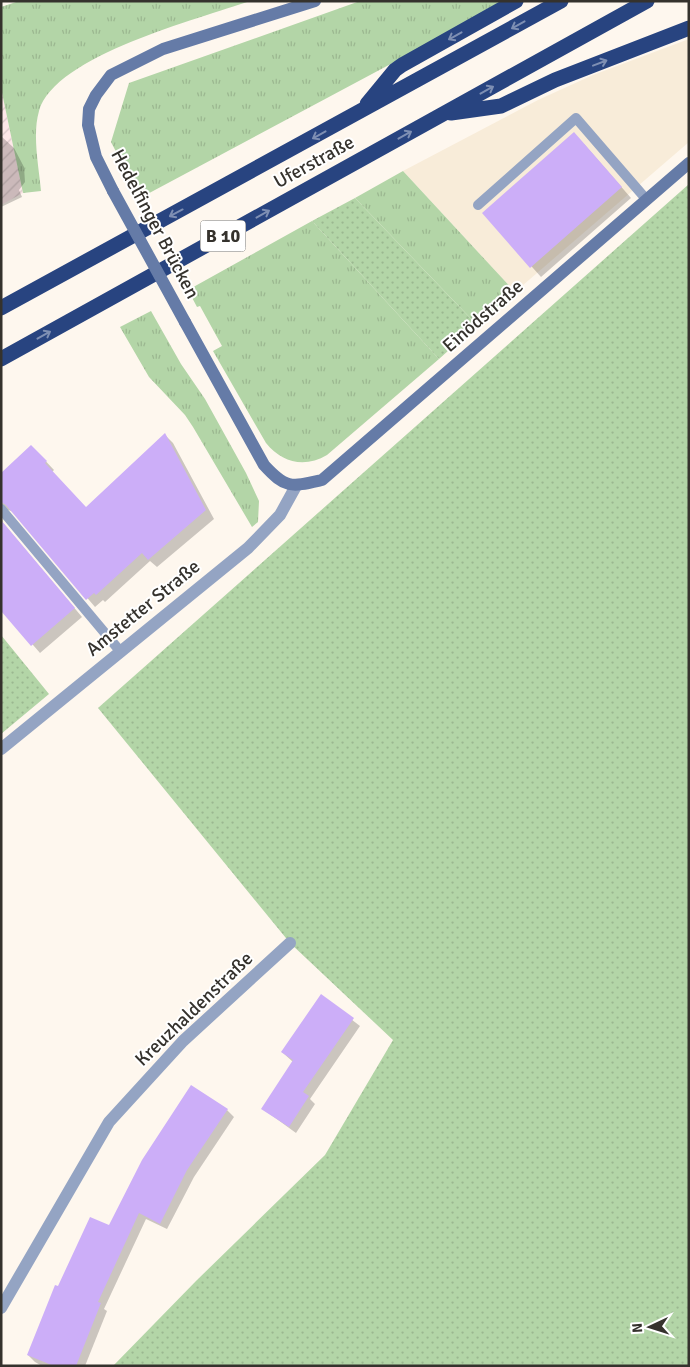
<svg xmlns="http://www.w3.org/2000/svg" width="690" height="1367" font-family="Signika,sans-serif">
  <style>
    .built { fill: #f8ecd9 }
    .industrial { fill: url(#industrial-furrows) }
    .grass { fill: url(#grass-tufts) }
    .park { fill: url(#park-dots) }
    .shadow { fill: #0003 }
    .building { fill: #ccaef8 }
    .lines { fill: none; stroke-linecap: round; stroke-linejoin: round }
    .lane { stroke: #94a4c3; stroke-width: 10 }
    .street { stroke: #94a4c3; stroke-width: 12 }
    .secondary { stroke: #657ba7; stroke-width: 12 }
    .highway { stroke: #284480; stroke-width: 15 }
    .secondary-bridge { stroke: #657ba7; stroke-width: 12 }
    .oneway { stroke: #7e8fb3 }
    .labels { text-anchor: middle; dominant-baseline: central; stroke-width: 4; stroke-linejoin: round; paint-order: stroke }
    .shield { fill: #fff; stroke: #72706c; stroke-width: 1 }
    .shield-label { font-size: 18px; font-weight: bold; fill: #35322d }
    .street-label { font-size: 19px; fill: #35322d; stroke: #fff }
  </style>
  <defs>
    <pattern id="industrial-furrows" width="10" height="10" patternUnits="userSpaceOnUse" patternTransform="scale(1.25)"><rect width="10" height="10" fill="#fee8e9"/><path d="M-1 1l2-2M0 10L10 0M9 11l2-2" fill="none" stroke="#dac7c8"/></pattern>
    <pattern id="grass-tufts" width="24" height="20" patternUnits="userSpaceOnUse" patternTransform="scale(1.25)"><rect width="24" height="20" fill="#b3d5a7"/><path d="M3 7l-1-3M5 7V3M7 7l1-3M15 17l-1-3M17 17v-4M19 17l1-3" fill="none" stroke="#9bb790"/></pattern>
    <pattern id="park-dots" width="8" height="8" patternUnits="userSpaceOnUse" patternTransform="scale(1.25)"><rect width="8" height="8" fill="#b3d5a7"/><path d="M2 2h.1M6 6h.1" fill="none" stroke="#9bb790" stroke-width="1.8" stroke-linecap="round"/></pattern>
  </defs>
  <rect width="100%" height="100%" fill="#fef7ee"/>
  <!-- built -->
  <path class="built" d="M 689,39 L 689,142 L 515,292 L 403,171 L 538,100 L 593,75 Z"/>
  <!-- industrial -->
  <path class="industrial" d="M 1,88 L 23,193 L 1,205 Z"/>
  <!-- grass -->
  <path class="grass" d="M 19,1 L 250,1 C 199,19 55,55 39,111 C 32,135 39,167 41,191 L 23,193 L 1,88 L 1,7 Z
    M 360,1 L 504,1 L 488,12 L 140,198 L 111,142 L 129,83 Z
    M 403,171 L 515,292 L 477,325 L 355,198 Z
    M 312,221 L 439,359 L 327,455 C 305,468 282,463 266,443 L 213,351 L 222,346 L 200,306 L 197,307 L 188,290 Z
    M 151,311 L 181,364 L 205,399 L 246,473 L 259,501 L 258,522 L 252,527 L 193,427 L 185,415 L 149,377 L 120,327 Z"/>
  <!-- park -->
  <path class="park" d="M 689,184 L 689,1366 L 113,1366 L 196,1281 L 325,1155 L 393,1040 L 290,943 L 98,708 Z
    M 355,198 L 477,325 L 439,359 L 312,221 Z
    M 1,635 L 49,694 L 1,734 Z"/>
  <!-- shadow -->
  <path class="shadow" d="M 1,136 L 14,148 L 24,167 L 25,182 L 19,190 L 22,197 L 1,207 Z
    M 584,144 L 631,198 L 541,277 L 484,213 Z
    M 165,435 L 173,443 L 214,519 L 157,567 L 150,561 L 105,602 L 103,600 L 95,607 L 14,512 L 8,510 L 2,515 L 3,523 L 82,617 L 40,653 L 1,608 L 1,475 L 39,454 L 54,470 L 52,472 L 86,509 Z
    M 321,996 L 360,1026 L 310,1099 L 315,1104 L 296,1133 L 263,1109 L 293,1062 L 282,1052 Z
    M 227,1110 L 234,1117 L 194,1177 L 167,1229 L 146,1219 L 104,1309 L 107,1311 L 85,1366 L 42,1366 L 35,1362 L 28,1355 L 58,1288 L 109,1227 Z"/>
  <!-- building -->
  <path class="building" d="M 574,132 L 622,187 L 530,268 L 482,213 Z
    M 165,433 L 206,510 L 148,560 L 142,553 L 96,595 L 94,593 L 86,600 L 6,505 L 1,502 L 1,473 L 31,445 L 47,461 L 45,463 L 86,507 Z
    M 1,520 L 75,608 L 31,646 L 1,611 Z
    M 321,994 L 354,1018 L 303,1092 L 309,1096 L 289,1127 L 261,1109 L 293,1060 L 281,1052 Z
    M 191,1085 L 228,1109 L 187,1170 L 160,1224 L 139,1213 L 98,1302 L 101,1303 L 76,1366 L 54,1366 L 27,1355 L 55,1285 L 58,1286 L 90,1217 L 109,1225 L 142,1160 Z"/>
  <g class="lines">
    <!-- lane -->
    <path class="lane" d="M 478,205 L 576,118 L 646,199
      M 1,509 L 120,651"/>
    <!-- street -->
    <path class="street" d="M 1,749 L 248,548 L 280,515 L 296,486
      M 1,1308 L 109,1122 L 183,1041 L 290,943"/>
    <!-- secondary -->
    <path class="secondary" d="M 113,191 L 96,157 L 88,125 L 89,109 L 96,95 L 111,75 L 163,49 L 315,1
      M 185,322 L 264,465 C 286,489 291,487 322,480 L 689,163"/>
    <!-- highway -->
    <path class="highway" d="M 367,104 L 395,70 L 402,65 L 516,1
      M 451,113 L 501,106 L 555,80 L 689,28
      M 1,308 L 561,1
      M 1,359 L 647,1"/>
    <!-- secondary-bridge -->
    <path class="secondary-bridge" d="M 113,191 L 185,322"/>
  </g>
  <!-- one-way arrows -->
  <defs><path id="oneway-shaft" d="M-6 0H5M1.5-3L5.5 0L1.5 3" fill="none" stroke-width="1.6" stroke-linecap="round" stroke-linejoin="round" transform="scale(1.25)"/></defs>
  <g class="oneway">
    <use href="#oneway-shaft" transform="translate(518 25) rotate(151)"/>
    <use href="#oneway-shaft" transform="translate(455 36) rotate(151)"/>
    <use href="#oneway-shaft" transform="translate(600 63) rotate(-21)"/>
    <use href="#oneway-shaft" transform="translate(487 90) rotate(-29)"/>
    <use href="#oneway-shaft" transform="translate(319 135) rotate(151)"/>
    <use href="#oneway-shaft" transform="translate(405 135) rotate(-29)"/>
    <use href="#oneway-shaft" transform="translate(176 213) rotate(152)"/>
    <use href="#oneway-shaft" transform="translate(263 214) rotate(-29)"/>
    <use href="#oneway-shaft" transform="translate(44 335) rotate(-29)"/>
  </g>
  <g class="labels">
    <!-- shield labels -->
    <rect class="shield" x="200.5" y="220.5" width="45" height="31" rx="4"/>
    <g class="shield-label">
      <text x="223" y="236">B 10</text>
    </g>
    <!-- street labels -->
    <g class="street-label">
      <text transform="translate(314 162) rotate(-29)">Uferstraße</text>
      <text transform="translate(155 224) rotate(62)">Hedelfinger Brücken</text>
      <text transform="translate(483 316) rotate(-41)">Einödstraße</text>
      <text transform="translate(143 608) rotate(-39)">Amstetter Straße</text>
      <text transform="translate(194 1009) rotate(-44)">Kreuzhaldenstraße</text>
    </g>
  </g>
  <!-- border -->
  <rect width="690" height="1367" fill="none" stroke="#35322d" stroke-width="5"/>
  <!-- north arrow -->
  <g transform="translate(650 1327) rotate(266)" stroke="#ffffff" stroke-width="4" paint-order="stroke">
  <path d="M0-4L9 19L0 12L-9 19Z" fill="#35322d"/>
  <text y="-8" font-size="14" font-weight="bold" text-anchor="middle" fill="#35322d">N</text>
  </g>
</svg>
